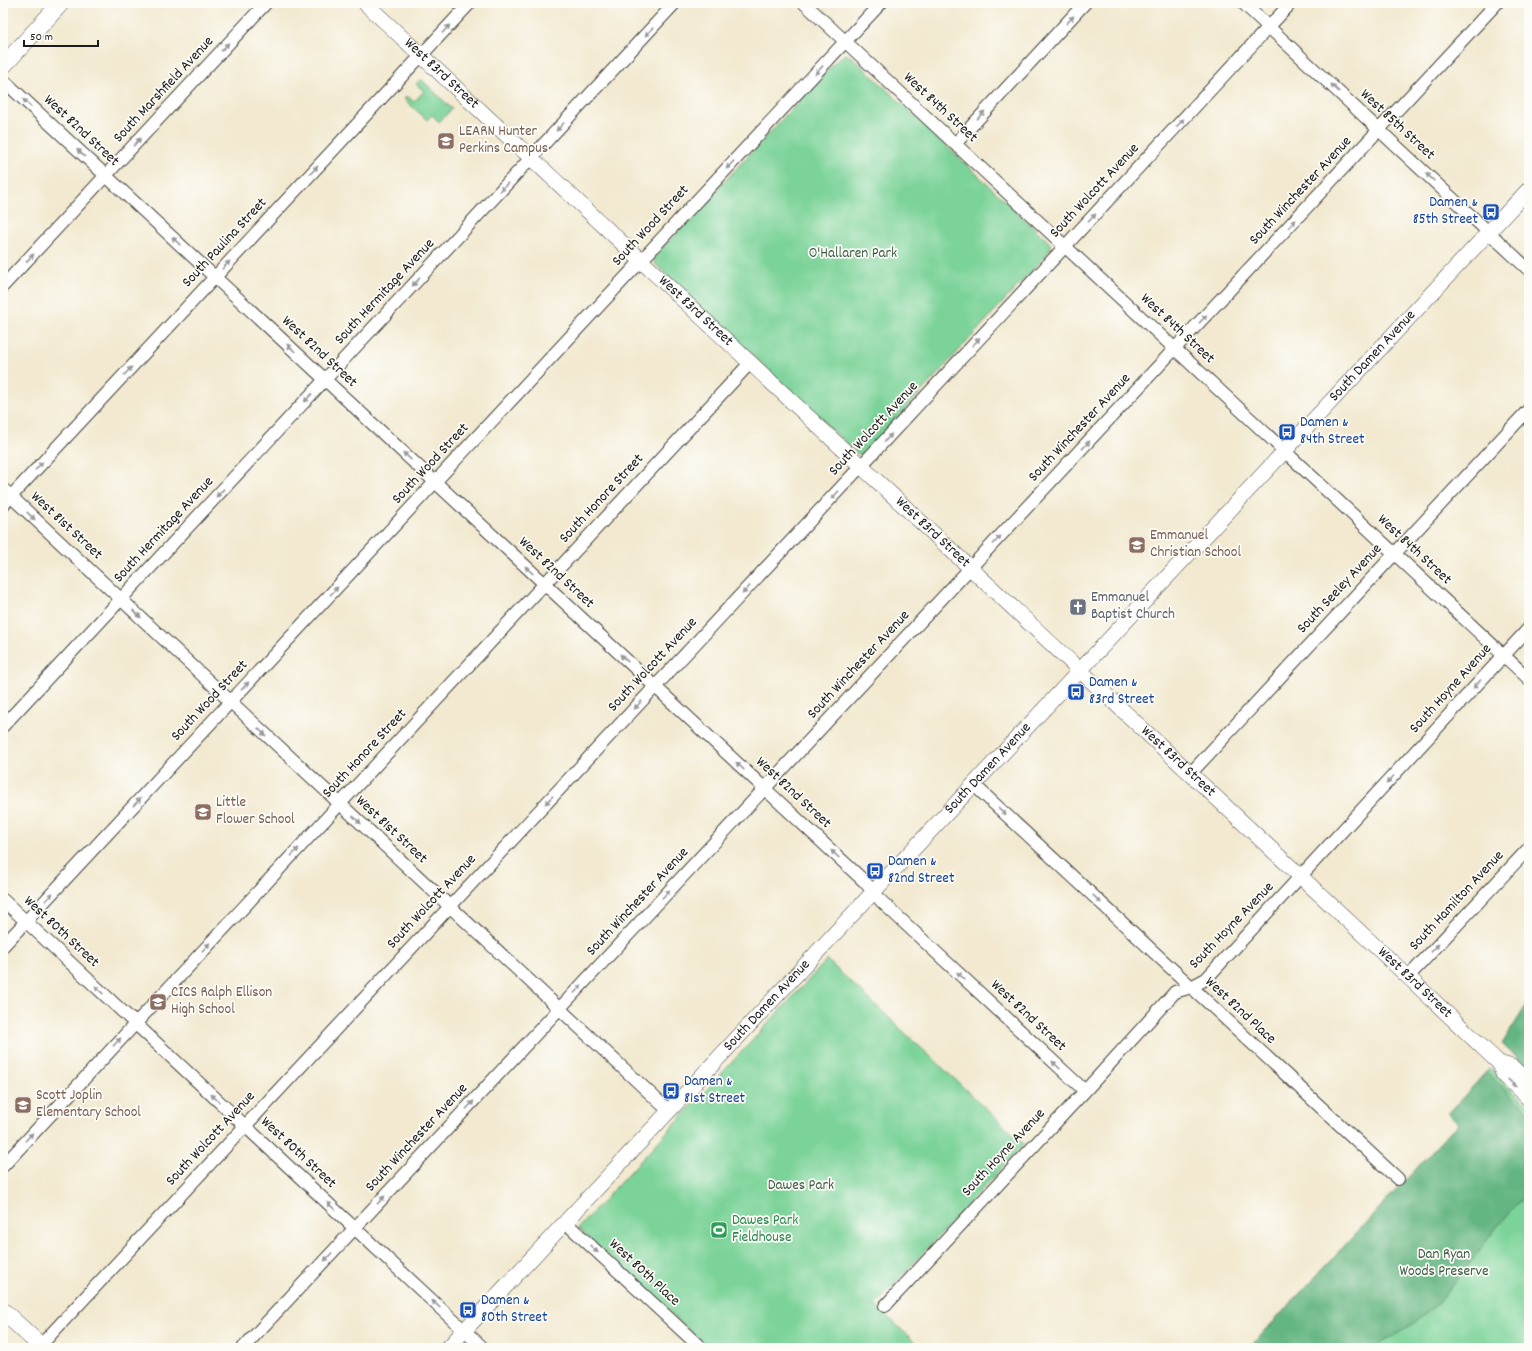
<svg xmlns="http://www.w3.org/2000/svg" width="1532" height="1351" font-family="Dekko,sans-serif">
  <style>
    .green { fill: #7bd399; stroke: #4c785a }
    .forest { fill: #64b581; stroke: #40684e }
    .lines { fill: none; stroke-linecap: round; stroke-linejoin: round }
    .minor-casing { stroke: #3c3b37; stroke-width: 14 }
    .tertiary-casing { stroke: #3c3b37; stroke-width: 16 }
    .secondary-casing { stroke: #3c3b37; stroke-width: 18 }
    .minor { stroke: #fff; stroke-width: 12 }
    .tertiary { stroke: #fff; stroke-width: 15 }
    .secondary { stroke: #fff; stroke-width: 17 }
    .oneway { fill: #999 }
    .labels { text-anchor: middle; dominant-baseline: central; stroke-width: 3.5; stroke-linejoin: round; paint-order: stroke }
    .street-label { font-size: 15px; fill: #1c1c1c; stroke: #fdfcf7 }
    .education-label { font-size: 15px; fill: #785e54; stroke: #fdfcf7; text-anchor: start }
    .transit-label { font-size: 15px; fill: #164399; stroke: #fdfcf7; text-anchor: start }
    .park-label { font-size: 15px; fill: #3d5c48; stroke: #fdfcf7 }
    .worship-label { font-size: 15px; fill: #5b616d; stroke: #fdfcf7; text-anchor: start }
    .leisure-label { font-size: 15px; fill: #27864d; stroke: #fdfcf7; text-anchor: start }
  </style>
  <rect width="100%" height="100%" fill="#fdfcf7"/>
  <filter id="ink" filterUnits="userSpaceOnUse"><feTurbulence type="fractalNoise" baseFrequency=".025" numOctaves="2"/><feDisplacementMap in="SourceGraphic" scale="8" xChannelSelector="R" yChannelSelector="G"/><feConvolveMatrix kernelMatrix="1 2 1 2 8 2 1 2 1" color-interpolation-filters="sRGB"/></filter>
  <filter id="wash" filterUnits="userSpaceOnUse"><feTurbulence type="fractalNoise" baseFrequency=".012" numOctaves="4" result="noise"/><feDisplacementMap in="SourceGraphic" scale="16" xChannelSelector="R" yChannelSelector="G"/><feGaussianBlur stdDeviation="0.9" result="paint"/><feColorMatrix in="noise" values="0 0 0 0 0 0 0 0 0 0 0 0 0 0 0 0 0 1.4 0 .05"/><feComposite in="paint" operator="in"/></filter>
  <g filter="url(#wash)">
    <rect width="100%" height="100%" fill="#f2e9d0"/>
    <!-- green -->
    <path class="green" d="M 846,54 L 853,58 L 1048,241 L 1051,246 L 1048,253 L 866,452 L 859,455 L 655,264 L 654,260 L 657,254 L 839,58 Z
      M 421,79 L 452,109 L 439,122 L 432,115 L 427,120 L 404,99 L 407,96 L 414,102 L 424,91 L 416,84 Z
      M 827,960 L 1024,1144 L 875,1305 L 921,1348 L 708,1348 L 578,1228 Z
      M 1489,1069 L 1529,1106 L 1529,1348 L 1249,1348 L 1458,1124 L 1448,1114 Z"/>
    <!-- forest -->
    <path class="forest" d="M 1529,1001 L 1529,1069 L 1502,1044 Z
      M 1486,1072 L 1529,1112 L 1529,1189 L 1527,1193 L 1496,1228 L 1465,1270 L 1436,1305 L 1413,1325 L 1374,1348 L 1249,1348 L 1458,1124 L 1448,1114 Z"/>
  </g>
  <g filter="url(#ink)">
    <g class="lines">
      <defs>
        <path id="minor" d="M 804,3 L 1529,679
          M 1243,3 L 1529,270
          M 3,80 L 864,881 L 882,902 L 1085,1091
          M 955,144 L 1085,3
          M 3,286 L 266,3
          M 3,489 L 669,1111
          M 3,505 L 470,3
          M 3,726 L 675,3
          M 1190,774 L 1529,409
          M 973,784 L 1398,1179
          M 3,900 L 483,1348
          M 3,946 L 881,3
          M 1408,977 L 1529,848
          M 3,1166 L 750,363
          M 565,1222 L 701,1348
          M 885,1306 L 1085,1091 L 1175,992 L 1191,987 L 1206,979 L 1529,628
          M 38,1348 L 861,466 L 1291,3
          M 243,1348 L 1497,3"/>
        <g id="tertiary">
          <path id="s1" d="M 365,3 L 1419,987 L 1499,1063 L 1503,1074 L 1529,1099"/>
          <path d="M 1499,1063 L 1512,1067 L 1529,1083"/>
          <path id="s2" d="M 448,1348 L 1529,189"/>
        </g>
        <path id="secondary" d="M 3,66 L 61,3
          M 3,1311 L 43,1348"/>
      </defs>
      <!-- minor casing -->
      <use href="#minor" class="minor-casing"/>
      <!-- tertiary casing -->
      <use href="#tertiary" class="tertiary-casing"/>
      <!-- secondary casing -->
      <use href="#secondary" class="secondary-casing"/>
      <!-- minor -->
      <use href="#minor" class="minor"/>
      <!-- tertiary -->
      <use href="#tertiary" class="tertiary"/>
      <!-- secondary -->
      <use href="#secondary" class="secondary"/>
    </g>
    <!-- one-way arrows -->
    <defs><path id="oneway-solid" d="M-6-.8H1V-3.2L6.5 0L1 3.2V.8H-6Z"/></defs>
    <g class="oneway">
      <use href="#oneway-solid" transform="translate(1070 20) rotate(-47)"/>
      <use href="#oneway-solid" transform="translate(446 29) rotate(-47)"/>
      <use href="#oneway-solid" transform="translate(649 32) rotate(133)"/>
      <use href="#oneway-solid" transform="translate(225 47) rotate(-47)"/>
      <use href="#oneway-solid" transform="translate(819 70) rotate(133)"/>
      <use href="#oneway-solid" transform="translate(1335 88) rotate(-137)"/>
      <use href="#oneway-solid" transform="translate(27 103) rotate(-136)"/>
      <use href="#oneway-solid" transform="translate(981 115) rotate(-47)"/>
      <use href="#oneway-solid" transform="translate(1180 123) rotate(-47)"/>
      <use href="#oneway-solid" transform="translate(560 127) rotate(133)"/>
      <use href="#oneway-solid" transform="translate(137 142) rotate(-47)"/>
      <use href="#oneway-solid" transform="translate(81 153) rotate(-137)"/>
      <use href="#oneway-solid" transform="translate(730 165) rotate(133)"/>
      <use href="#oneway-solid" transform="translate(314 170) rotate(-47)"/>
      <use href="#oneway-solid" transform="translate(1430 177) rotate(-137)"/>
      <use href="#oneway-solid" transform="translate(504 187) rotate(133)"/>
      <use href="#oneway-solid" transform="translate(1092 218) rotate(-47)"/>
      <use href="#oneway-solid" transform="translate(1292 224) rotate(-47)"/>
      <use href="#oneway-solid" transform="translate(176 241) rotate(-137)"/>
      <use href="#oneway-solid" transform="translate(30 258) rotate(-47)"/>
      <use href="#oneway-solid" transform="translate(226 265) rotate(-47)"/>
      <use href="#oneway-solid" transform="translate(416 282) rotate(133)"/>
      <use href="#oneway-solid" transform="translate(1203 319) rotate(-47)"/>
      <use href="#oneway-solid" transform="translate(976 342) rotate(-47)"/>
      <use href="#oneway-solid" transform="translate(291 348) rotate(-137)"/>
      <use href="#oneway-solid" transform="translate(128 371) rotate(-47)"/>
      <use href="#oneway-solid" transform="translate(308 398) rotate(133)"/>
      <use href="#oneway-solid" transform="translate(888 438) rotate(-47)"/>
      <use href="#oneway-solid" transform="translate(1086 445) rotate(-47)"/>
      <use href="#oneway-solid" transform="translate(407 456) rotate(-137)"/>
      <use href="#oneway-solid" transform="translate(39 466) rotate(-47)"/>
      <use href="#oneway-solid" transform="translate(220 493) rotate(133)"/>
      <use href="#oneway-solid" transform="translate(835 495) rotate(133)"/>
      <use href="#oneway-solid" transform="translate(31 516) rotate(43)"/>
      <use href="#oneway-solid" transform="translate(997 540) rotate(-47)"/>
      <use href="#oneway-solid" transform="translate(529 570) rotate(-137)"/>
      <use href="#oneway-solid" transform="translate(746 590) rotate(133)"/>
      <use href="#oneway-solid" transform="translate(334 591) rotate(-47)"/>
      <use href="#oneway-solid" transform="translate(137 614) rotate(43)"/>
      <use href="#oneway-solid" transform="translate(624 658) rotate(-137)"/>
      <use href="#oneway-solid" transform="translate(1477 684) rotate(132)"/>
      <use href="#oneway-solid" transform="translate(245 686) rotate(-47)"/>
      <use href="#oneway-solid" transform="translate(638 705) rotate(133)"/>
      <use href="#oneway-solid" transform="translate(262 732) rotate(43)"/>
      <use href="#oneway-solid" transform="translate(740 766) rotate(-137)"/>
      <use href="#oneway-solid" transform="translate(1390 780) rotate(132)"/>
      <use href="#oneway-solid" transform="translate(549 800) rotate(133)"/>
      <use href="#oneway-solid" transform="translate(137 802) rotate(-47)"/>
      <use href="#oneway-solid" transform="translate(1002 811) rotate(43)"/>
      <use href="#oneway-solid" transform="translate(357 820) rotate(43)"/>
      <use href="#oneway-solid" transform="translate(295 852) rotate(-47)"/>
      <use href="#oneway-solid" transform="translate(835 854) rotate(-137)"/>
      <use href="#oneway-solid" transform="translate(666 894) rotate(-47)"/>
      <use href="#oneway-solid" transform="translate(49 897) rotate(-47)"/>
      <use href="#oneway-solid" transform="translate(1097 899) rotate(43)"/>
      <use href="#oneway-solid" transform="translate(206 947) rotate(-47)"/>
      <use href="#oneway-solid" transform="translate(1435 948) rotate(-47)"/>
      <use href="#oneway-solid" transform="translate(961 976) rotate(-137)"/>
      <use href="#oneway-solid" transform="translate(578 989) rotate(-47)"/>
      <use href="#oneway-solid" transform="translate(99 990) rotate(-137)"/>
      <use href="#oneway-solid" transform="translate(117 1042) rotate(-47)"/>
      <use href="#oneway-solid" transform="translate(1056 1065) rotate(-137)"/>
      <use href="#oneway-solid" transform="translate(1512 1083) rotate(44)"/>
      <use href="#oneway-solid" transform="translate(215 1098) rotate(-137)"/>
      <use href="#oneway-solid" transform="translate(470 1105) rotate(-47)"/>
      <use href="#oneway-solid" transform="translate(29 1137) rotate(-47)"/>
      <use href="#oneway-solid" transform="translate(381 1200) rotate(-47)"/>
      <use href="#oneway-solid" transform="translate(331 1206) rotate(-137)"/>
      <use href="#oneway-solid" transform="translate(594 1249) rotate(43)"/>
      <use href="#oneway-solid" transform="translate(328 1257) rotate(133)"/>
      <use href="#oneway-solid" transform="translate(436 1304) rotate(-137)"/>
    </g>
  </g>
  <!-- icons -->
  <defs>
    <symbol id="school-square" viewBox="-11 -11 22 22"><rect x="-9" y="-9" width="18" height="18" rx="4" fill="#8d6e63" stroke="#fdfcf7"/><path d="M0-5L7-2L0 1L-7-2ZM-4 1L0 2.5L4 1V4Q0 6-4 4Z" fill="#fff"/></symbol>
    <symbol id="bus-square" viewBox="-11 -11 22 22"><rect x="-9" y="-9" width="18" height="18" rx="4" fill="#1a4fb4" stroke="#fdfcf7"/><path d="M-5-6H5V4H4V6H2V4H-2V6H-4V4H-5ZM-3.5-4V0h7V-4ZM-3.5 1.2v1.5H-2V1.2ZM2 1.2v1.5H3.5V1.2Z" fill="#fff"/></symbol>
    <symbol id="church-square" viewBox="-11 -11 22 22"><rect x="-9" y="-9" width="18" height="18" rx="4" fill="#6b7280" stroke="#fdfcf7"/><path d="M-1.2-6h2.4v3.5h3.3v2.4h-3.3V6h-2.4V-.1h-3.3v-2.4h3.3Z" fill="#fff"/></symbol>
    <symbol id="stadium-square" viewBox="-11 -11 22 22"><rect x="-9" y="-9" width="18" height="18" rx="4" fill="#2e9e5b" stroke="#fdfcf7"/><path d="M0-5a6.5 5 0 1 0 0 10a6.5 5 0 1 0 0-10ZM-3.5-1.8h7v3.6h-7Z" fill="#fff"/></symbol>
  </defs>
  <g fill-rule="evenodd">
    <use href="#school-square" x="436" y="131" width="20" height="20"/>
    <use href="#bus-square" x="1481" y="202" width="20" height="20"/>
    <use href="#bus-square" x="1277" y="422" width="20" height="20"/>
    <use href="#school-square" x="1127" y="535" width="20" height="20"/>
    <use href="#church-square" x="1068" y="597" width="20" height="20"/>
    <use href="#bus-square" x="1066" y="682" width="20" height="20"/>
    <use href="#school-square" x="193" y="802" width="20" height="20"/>
    <use href="#bus-square" x="865" y="861" width="20" height="20"/>
    <use href="#school-square" x="148" y="992" width="20" height="20"/>
    <use href="#bus-square" x="661" y="1081" width="20" height="20"/>
    <use href="#school-square" x="13" y="1095" width="20" height="20"/>
    <use href="#stadium-square" x="709" y="1220" width="20" height="20"/>
    <use href="#bus-square" x="458" y="1300" width="20" height="20"/>
  </g>
  <g class="labels">
    <!-- street labels -->
    <g class="street-label">
      <text stroke="none"><textPath href="#s1" startOffset="104">West 83rd Street</textPath></text>
      <text transform="translate(164 90) rotate(-47)">South Marshfield Avenue</text>
      <text transform="translate(940 108) rotate(43)">West 84th Street</text>
      <text transform="translate(1397 125) rotate(43)">West 85th Street</text>
      <text transform="translate(81 131) rotate(43)">West 82nd Street</text>
      <text transform="translate(1095 191) rotate(-47)">South Wolcott Avenue</text>
      <text transform="translate(1301 191) rotate(-47)">South Winchester Avenue</text>
      <text transform="translate(651 226) rotate(-47)">South Wood Street</text>
      <text transform="translate(225 243) rotate(-47)">South Paulina Street</text>
      <text transform="translate(385 292) rotate(-47)">South Hermitage Avenue</text>
      <text stroke="none"><textPath href="#s1" startOffset="452">West 83rd Street</textPath></text>
      <text transform="translate(1177 329) rotate(43)">West 84th Street</text>
      <text transform="translate(319 352) rotate(43)">West 82nd Street</text>
      <text stroke="none"><textPath href="#s2" startOffset="1356">South Damen Avenue</textPath></text>
      <text transform="translate(1080 428) rotate(-47)">South Winchester Avenue</text>
      <text transform="translate(874 429) rotate(-47)">South Wolcott Avenue</text>
      <text transform="translate(431 464) rotate(-47)">South Wood Street</text>
      <text transform="translate(602 499) rotate(-47)">South Honore Street</text>
      <text transform="translate(66 526) rotate(43)">West 81st Street</text>
      <text transform="translate(164 530) rotate(-47)">South Hermitage Avenue</text>
      <text stroke="none"><textPath href="#s1" startOffset="776">West 83rd Street</textPath></text>
      <text transform="translate(1414 550) rotate(43)">West 84th Street</text>
      <text transform="translate(556 573) rotate(43)">West 82nd Street</text>
      <text transform="translate(1340 589) rotate(-47)">South Seeley Avenue</text>
      <text transform="translate(653 665) rotate(-47)">South Wolcott Avenue</text>
      <text transform="translate(859 665) rotate(-47)">South Winchester Avenue</text>
      <text transform="translate(1451 689) rotate(-48)">South Hoyne Avenue</text>
      <text transform="translate(210 701) rotate(-47)">South Wood Street</text>
      <text transform="translate(365 754) rotate(-47)">South Honore Street</text>
      <text stroke="none"><textPath href="#s1" startOffset="1112">West 83rd Street</textPath></text>
      <text stroke="none"><textPath href="#s2" startOffset="792">South Damen Avenue</textPath></text>
      <text transform="translate(793 793) rotate(43)">West 82nd Street</text>
      <text transform="translate(391 830) rotate(43)">West 81st Street</text>
      <text transform="translate(1457 901) rotate(-47)">South Hamilton Avenue</text>
      <text transform="translate(432 902) rotate(-47)">South Wolcott Avenue</text>
      <text transform="translate(638 902) rotate(-47)">South Winchester Avenue</text>
      <text transform="translate(1232 926) rotate(-46)">South Hoyne Avenue</text>
      <text transform="translate(61 932) rotate(43)">West 80th Street</text>
      <text stroke="none"><textPath href="#s1" startOffset="1436">West 83rd Street</textPath></text>
      <text stroke="none"><textPath href="#s2" startOffset="468">South Damen Avenue</textPath></text>
      <text transform="translate(1240 1011) rotate(43)">West 82nd Place</text>
      <text transform="translate(1028 1016) rotate(43)">West 82nd Street</text>
      <text transform="translate(417 1138) rotate(-47)">South Winchester Avenue</text>
      <text transform="translate(211 1139) rotate(-47)">South Wolcott Avenue</text>
      <text transform="translate(298 1153) rotate(43)">West 80th Street</text>
      <text transform="translate(1004 1153) rotate(-47)">South Hoyne Avenue</text>
      <text transform="translate(644 1273) rotate(43)">West 80th Place</text>
    </g>
    <!-- education labels -->
    <g class="education-label">
      <text x="459" y="132">LEARN Hunter<tspan x="459" dy="17">Perkins Campus</tspan></text>
      <text x="1150" y="536">Emmanuel<tspan x="1150" dy="17">Christian School</tspan></text>
      <text x="216" y="803">Little<tspan x="216" dy="17">Flower School</tspan></text>
      <text x="171" y="993">CICS Ralph Ellison<tspan x="171" dy="17">High School</tspan></text>
      <text x="36" y="1096">Scott Joplin<tspan x="36" dy="17">Elementary School</tspan></text>
    </g>
    <!-- transit labels -->
    <g class="transit-label">
      <text x="1478" y="203" text-anchor="end">Damen &amp;<tspan x="1478" dy="17">85th Street</tspan></text>
      <text x="1300" y="423">Damen &amp;<tspan x="1300" dy="17">84th Street</tspan></text>
      <text x="1089" y="683">Damen &amp;<tspan x="1089" dy="17">83rd Street</tspan></text>
      <text x="888" y="862">Damen &amp;<tspan x="888" dy="17">82nd Street</tspan></text>
      <text x="684" y="1082">Damen &amp;<tspan x="684" dy="17">81st Street</tspan></text>
      <text x="481" y="1301">Damen &amp;<tspan x="481" dy="17">80th Street</tspan></text>
    </g>
    <!-- park labels -->
    <g class="park-label">
      <text x="853" y="254">O'Hallaren Park</text>
      <text x="801" y="1186">Dawes Park</text>
      <text x="1444" y="1255">Dan Ryan<tspan x="1444" dy="17">Woods Preserve</tspan></text>
    </g>
    <!-- worship labels -->
    <g class="worship-label">
      <text x="1091" y="598">Emmanuel<tspan x="1091" dy="17">Baptist Church</tspan></text>
    </g>
    <!-- leisure labels -->
    <g class="leisure-label">
      <text x="732" y="1221">Dawes Park<tspan x="732" dy="17">Fieldhouse</tspan></text>
    </g>
  </g>
  <!-- margin -->
  <rect width="1532" height="1351" fill="none" stroke="#fdfcf7" stroke-width="16"/>
  <!-- scale -->
  <path d="M24 40v6h74v-6" fill="none" stroke="#1c1c1c" stroke-width="2"/>
  <text x="30" y="40" font-size="12" fill="#1c1c1c" stroke="#fdfcf7" stroke-width="3" paint-order="stroke">50 m</text>
</svg>
